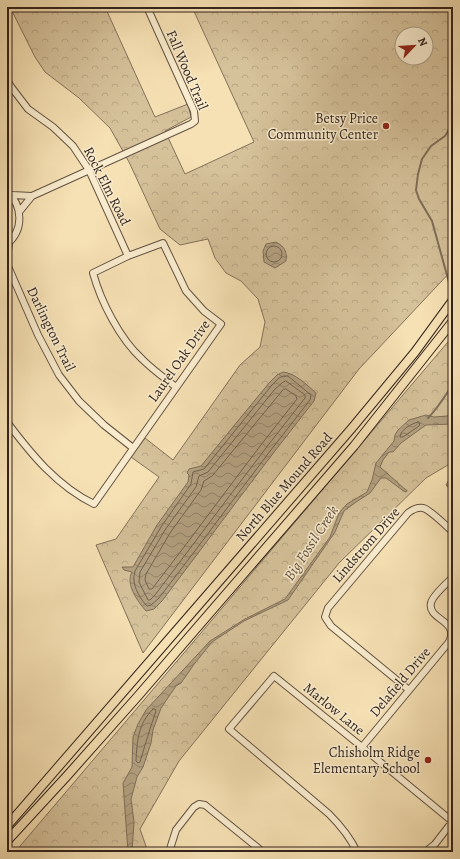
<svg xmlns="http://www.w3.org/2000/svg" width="460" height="859" font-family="Alegreya,serif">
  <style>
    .park { fill: url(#park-crowns); stroke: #84725b; fill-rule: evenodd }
    .water { fill: url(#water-waves); stroke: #7f6e58 }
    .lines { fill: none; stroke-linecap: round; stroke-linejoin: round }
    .shore { stroke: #72624e; stroke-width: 1 }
    .stream { stroke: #7f6e58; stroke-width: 2 }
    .minor-casing { stroke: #635242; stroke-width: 8 }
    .major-casing { stroke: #32231c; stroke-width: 10 }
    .minor { stroke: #f9ecce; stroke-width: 6 }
    .major { stroke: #f6e1b4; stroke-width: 8 }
    .poi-dot { fill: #8f2418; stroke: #f9ecce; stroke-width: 1.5 }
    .labels { text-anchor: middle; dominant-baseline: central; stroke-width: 3; stroke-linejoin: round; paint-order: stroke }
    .street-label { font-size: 14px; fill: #32231c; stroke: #f9ecce }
    .poi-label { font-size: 14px; fill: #32231c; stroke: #f9ecce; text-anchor: end }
    .water-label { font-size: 15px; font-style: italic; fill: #5f4f3f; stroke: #f9ecce }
  </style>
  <defs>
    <pattern id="park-crowns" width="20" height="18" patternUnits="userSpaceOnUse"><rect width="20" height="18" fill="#d5c19a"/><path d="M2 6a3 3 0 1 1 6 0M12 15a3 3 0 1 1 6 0" fill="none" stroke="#b7a684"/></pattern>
    <pattern id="water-waves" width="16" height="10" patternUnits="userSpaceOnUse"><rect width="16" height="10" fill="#b3a080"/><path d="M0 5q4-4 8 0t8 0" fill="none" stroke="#928268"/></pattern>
  </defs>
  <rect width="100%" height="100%" fill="#f6e1b4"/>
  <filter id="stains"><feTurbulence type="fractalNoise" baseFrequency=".005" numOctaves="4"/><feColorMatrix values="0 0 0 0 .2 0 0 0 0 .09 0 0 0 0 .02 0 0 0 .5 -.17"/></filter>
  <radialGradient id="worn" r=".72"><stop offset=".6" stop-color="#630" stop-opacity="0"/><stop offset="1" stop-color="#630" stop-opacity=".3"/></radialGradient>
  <!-- park -->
  <path class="park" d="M 10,7 L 105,7 L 155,117 L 188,104 L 191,117 L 165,131 L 185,174 L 254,142 L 192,7 L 453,7 L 453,269 L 359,369 L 143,653 L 96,545 L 116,539 L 159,477 L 131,457 L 145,438 L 173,460 L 240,365 L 260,347 L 265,322 L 258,299 L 241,281 L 226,273 L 215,258 L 208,239 L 180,245 L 160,229 L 129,162 L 110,128 L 79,98 L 45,72 L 35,57 ZM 402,34 L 426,34 L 426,58 L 402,58 Z
    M 453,336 L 453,462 L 426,478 L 339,563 L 179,761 L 140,829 L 148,852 L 15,852 Z"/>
  <!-- water -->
  <path class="water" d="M 276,242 C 285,247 287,251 286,261 L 275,268 L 264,262 L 263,251 L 266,244 Z
    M 283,372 C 295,373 307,385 316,393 L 314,401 C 262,466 213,534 162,601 L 154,609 L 146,611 C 138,602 125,584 132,572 L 124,570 L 122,567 L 133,567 L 157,525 L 188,482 L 189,475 L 187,473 L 189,469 L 201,466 L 269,383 L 277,375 Z
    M 453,411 L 453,424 L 426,425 L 401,443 L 393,452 L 389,452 L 383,460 L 380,467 L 407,491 L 405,492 L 386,478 L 381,478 L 370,493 L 356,502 L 344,511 L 335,532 L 288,600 L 244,621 L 212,642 L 195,663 L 181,683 L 176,686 L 161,708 L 153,730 L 151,743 L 143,767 L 137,777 L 131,799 L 134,822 L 132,852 L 128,852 L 123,783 L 132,767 L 133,737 L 138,724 L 146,710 L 210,641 L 245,619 L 285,599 L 330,537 L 339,513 L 347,504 L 367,492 L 372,480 L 376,463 L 394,441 L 395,435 L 398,430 L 409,420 L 426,415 L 434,417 L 447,416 Z
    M 453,477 L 453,493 L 446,485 L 450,478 Z"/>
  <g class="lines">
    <!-- shore -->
    <path class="shore" d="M266 254a8 8 0 1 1 16 0a8 8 0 1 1-16 0Z
      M 284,376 L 288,376 L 311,395 L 310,400 C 258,465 210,532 159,598 L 151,605 L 147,606 C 141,600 134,588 134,580 C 133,577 135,574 135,571 L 161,527 L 191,484 L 193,472 L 204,469 L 272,385 L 279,378 Z
      M 286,381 L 305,395 L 305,398 C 254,462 205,529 155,595 L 150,600 L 148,600 L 139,582 L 140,572 L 165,530 L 196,487 L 199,476 L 208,472 L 275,389 L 282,383 Z
      M 284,389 L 286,389 L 296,396 L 297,399 C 247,461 201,526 152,589 L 149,589 L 145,580 L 146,574 L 170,533 L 201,490 L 204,481 L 212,476 Z
      M 418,422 L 420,423 L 419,426 L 403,437 L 400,437 C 401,429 411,424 418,422 Z
      M 153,709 L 155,709 L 156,711 C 150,728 145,745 140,762 L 138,763 L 136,761 C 137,741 138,724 153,709 Z"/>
    <!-- stream -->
    <path class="stream" d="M 453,129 L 450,128 L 445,136 L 431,146 L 422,159 L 418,174 L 416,190 L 419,199 L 432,221 L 453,297
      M 428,418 C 438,408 445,396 453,384"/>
    <defs>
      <path id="minor" d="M 7,80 L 12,88 L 28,109 L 53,127 L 73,146 L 89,170 L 128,256
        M 7,191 C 23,206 24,230 7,244
        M 12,195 L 32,196
        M 19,212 L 32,196 L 191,124 L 195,121 L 194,111 L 147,7
        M 7,259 L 9,243
        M 7,264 L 38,335 L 59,375 L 79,401 L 104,425 L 133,448
        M 7,422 C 31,454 57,486 94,504 L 221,324 L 204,311 L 186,291 L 163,243 L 128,256 L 93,273 C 101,302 120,339 142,359 C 152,369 164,378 176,387
        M 409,690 L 331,626 L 325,617 L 328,608 L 408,513 C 412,510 417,507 423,508 C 431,510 446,526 453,532
        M 362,747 L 449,642 C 460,620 427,620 431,603 C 432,596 447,583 453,577
        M 169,852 L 176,830 L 190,812 L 194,807 L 199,804 L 205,805 L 263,852
        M 357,852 C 350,837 341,826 329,814 L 229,729 L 274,676 L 362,747 L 453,822
        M 425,852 L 435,844 L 452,822"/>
      <path id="major" d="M 7,826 L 352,428 L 415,352 L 453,300
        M 7,841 L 66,777 L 138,696 L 354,446 L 453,321"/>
    </defs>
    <!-- minor casing -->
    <use href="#minor" class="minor-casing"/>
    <!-- major casing -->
    <use href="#major" class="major-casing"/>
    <!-- minor -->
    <use href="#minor" class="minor"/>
    <!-- major -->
    <use href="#major" class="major"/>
  </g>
  <!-- markers -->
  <g class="poi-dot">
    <circle cx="386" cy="126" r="4"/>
    <circle cx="428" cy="760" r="4"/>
  </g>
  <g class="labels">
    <!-- street labels -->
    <g class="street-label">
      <text transform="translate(187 70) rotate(67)">Fall Wood Trail</text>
      <text transform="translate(107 186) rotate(63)">Rock Elm Road</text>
      <text transform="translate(51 329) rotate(64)">Darlington Trail</text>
      <text transform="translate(179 361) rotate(-55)">Laurel Oak Drive</text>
      <text transform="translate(284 487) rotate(-49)">North Blue Mound Road</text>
      <text transform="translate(366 545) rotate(-49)">Lindstrom Drive</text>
      <text transform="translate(400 682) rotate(-50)">Delafield Drive</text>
      <text transform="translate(334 709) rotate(39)">Marlow Lane</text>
    </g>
    <!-- poi labels -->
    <g class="poi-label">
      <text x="378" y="118">Betsy Price<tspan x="378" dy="16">Community Center</tspan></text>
      <text x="420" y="752">Chisholm Ridge<tspan x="420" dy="16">Elementary School</tspan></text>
    </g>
    <!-- water labels -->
    <g class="water-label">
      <text transform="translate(311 543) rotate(-57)">Big Fossil Creek</text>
    </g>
  </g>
  <!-- margin -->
  <rect width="460" height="859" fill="none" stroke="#f6e1b4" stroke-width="24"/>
  <rect x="8" y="8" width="444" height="843" fill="none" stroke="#32231c" stroke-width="2"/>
  <rect x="12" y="12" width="436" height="835" fill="none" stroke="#32231c"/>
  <!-- north arrow -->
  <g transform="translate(414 46) rotate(65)"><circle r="19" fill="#f9ecce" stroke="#a99c87"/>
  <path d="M0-3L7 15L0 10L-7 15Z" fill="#8f2418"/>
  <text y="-6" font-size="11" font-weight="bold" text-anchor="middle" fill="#32231c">N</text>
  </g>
  <rect width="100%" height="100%" filter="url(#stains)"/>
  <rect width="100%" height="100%" fill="url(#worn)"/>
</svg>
